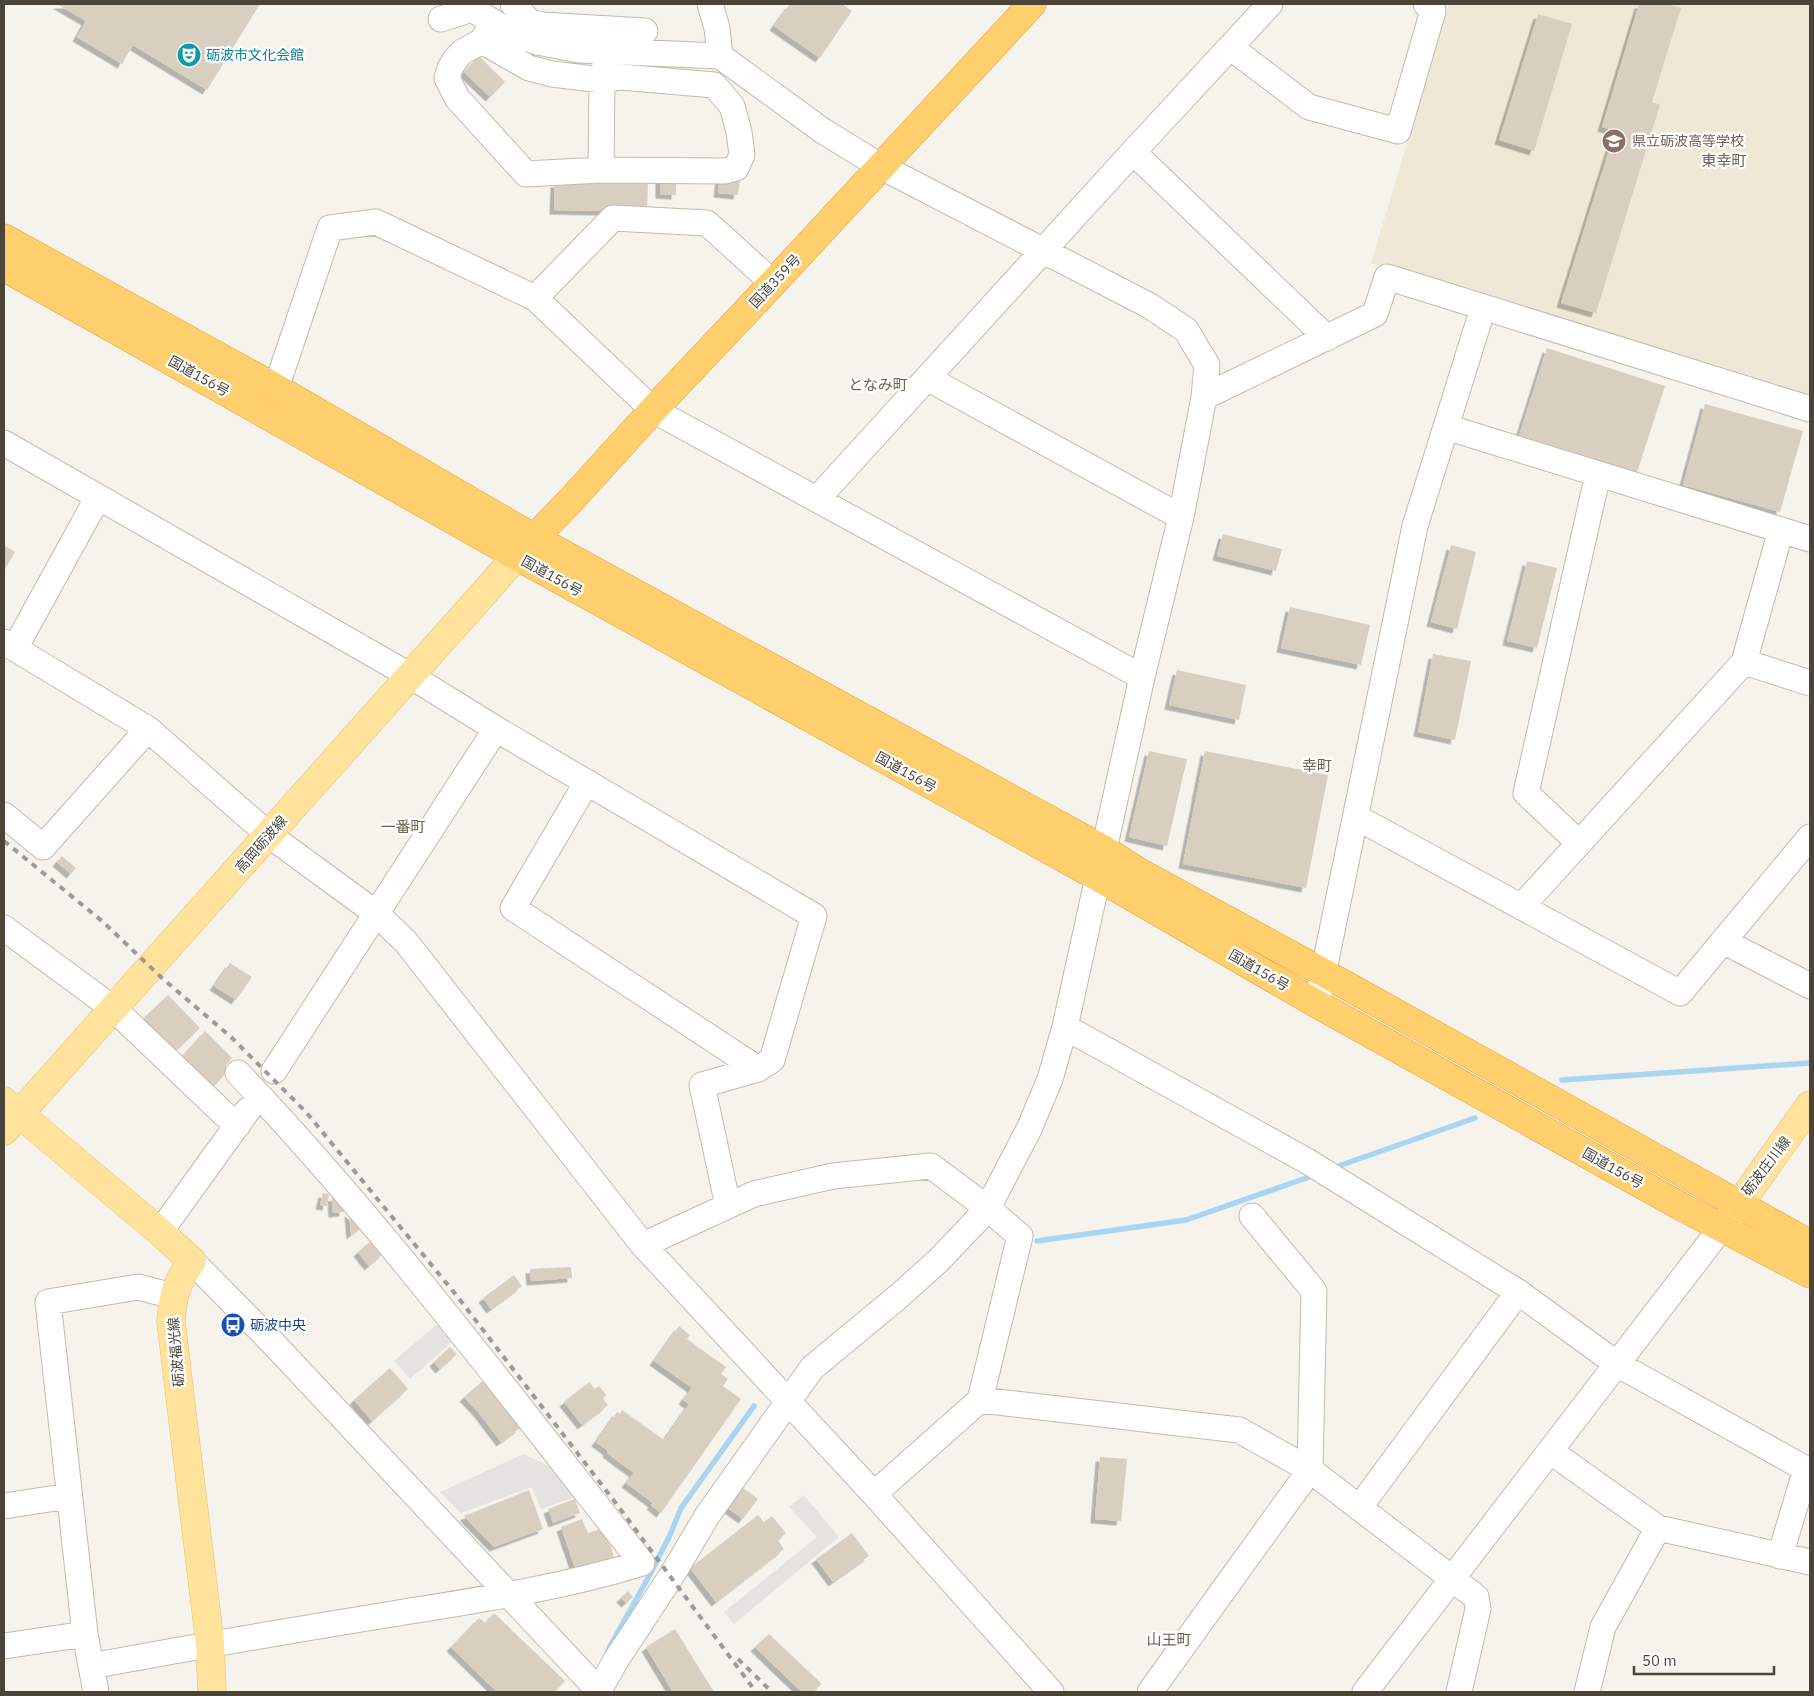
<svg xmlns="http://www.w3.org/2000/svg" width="1814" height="1696" font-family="'IBM Plex Sans','Noto Sans JP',sans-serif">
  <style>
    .education { fill: #efe8d6 }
    .parking { fill: #e5e3e0 }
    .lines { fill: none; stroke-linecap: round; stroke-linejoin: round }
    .stream { stroke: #a9d4f2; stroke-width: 5.5 }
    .building { fill: #d8cfc1; filter: url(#shadow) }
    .minor-casing { stroke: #c2bbae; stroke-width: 27 }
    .major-casing { stroke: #e6c16a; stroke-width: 29 }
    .highway-casing { stroke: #e0a43c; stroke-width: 29 }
    .minor { stroke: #fff; stroke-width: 25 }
    .major { stroke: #ffe39c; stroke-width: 28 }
    .highway { stroke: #ffcf6e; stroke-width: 28 }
    .rail { stroke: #9a9a9a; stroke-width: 4; stroke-dasharray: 6 6; stroke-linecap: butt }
    .labels { text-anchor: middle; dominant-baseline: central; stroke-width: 4.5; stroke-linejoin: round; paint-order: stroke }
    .culture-label { font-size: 14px; fill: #0d838f; stroke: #fff; text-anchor: start }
    .education-label { font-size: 14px; fill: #785e54; stroke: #fff; text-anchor: start }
    .street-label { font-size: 14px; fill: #4b4439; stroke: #fff }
    .transit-label { font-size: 14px; fill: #164399; stroke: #fff; text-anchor: start }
    .neighbourhood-label { font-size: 15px; fill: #6e6250; stroke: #fff }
  </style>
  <defs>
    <filter id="shadow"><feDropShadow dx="-4.5" dy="4.5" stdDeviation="0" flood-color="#0004"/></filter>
  </defs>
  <rect width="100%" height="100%" fill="#f6f3ec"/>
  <!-- education -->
  <path class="education" d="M 1449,4 L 1810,4 L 1810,397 L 1371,263 Z"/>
  <!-- parking -->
  <path class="parking" d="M 437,1324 L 452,1342 L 410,1379 L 394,1361 Z
    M 524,1454 L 553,1468 L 581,1495 L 541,1509 L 532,1487 L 461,1513 L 440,1492 Z
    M 804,1495 L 839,1537 L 734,1624 L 724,1612 L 817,1537 L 789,1507 Z"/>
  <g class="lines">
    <!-- stream -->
    <path class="stream" d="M 1562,1080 L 1810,1063
      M 1333,1168 L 1475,1118
      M 1037,1241 L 1186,1220 L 1315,1175
      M 608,1650 L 648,1578 L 670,1535 L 681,1508 L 754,1406"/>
  </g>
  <!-- building -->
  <path class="building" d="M 57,4 L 260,4 L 207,90 L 133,45 L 122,64 L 77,37 L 86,21 Z
    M 790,4 L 842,4 L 852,11 L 820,58 L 774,26 Z
    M 1639,4 L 1668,4 L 1681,8 L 1652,102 L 1660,105 L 1596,313 L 1561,303 L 1615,131 L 1602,127 Z
    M 1538,14 L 1572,24 L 1534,151 L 1499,140 Z
    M 479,56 L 505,82 L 490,97 L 464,72 Z
    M 720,177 L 740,179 L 738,195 L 718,193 Z
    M 635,179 L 634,184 L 648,184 L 647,212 L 554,210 L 555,183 Z
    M 660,179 L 676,180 L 676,195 L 660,194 Z
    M 1547,348 L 1665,386 L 1637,473 L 1519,436 Z
    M 1705,404 L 1803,431 L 1780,512 L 1683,485 Z
    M 1223,534 L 1282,549 L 1276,571 L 1217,556 Z
    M 4,545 L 15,552 L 4,571 Z
    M 1451,545 L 1476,552 L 1457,629 L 1431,622 Z
    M 1527,561 L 1557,568 L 1537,648 L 1507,641 Z
    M 1290,607 L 1370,625 L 1361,665 L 1281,648 Z
    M 1433,654 L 1471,661 L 1455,740 L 1418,732 Z
    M 1177,670 L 1246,685 L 1239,720 L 1169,705 Z
    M 1149,751 L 1187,759 L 1167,846 L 1129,837 Z
    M 1205,751 L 1328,775 L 1306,888 L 1183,864 Z
    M 62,856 L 76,868 L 71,874 L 57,862 Z
    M 230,963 L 252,977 L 236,1000 L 214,986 Z
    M 168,995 L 200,1028 L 176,1051 L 144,1018 Z
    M 205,1031 L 232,1058 L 225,1066 L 229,1070 L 212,1088 L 180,1059 Z
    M 323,1193 L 329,1194 L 327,1206 L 320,1205 Z
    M 343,1196 L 344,1212 L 333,1213 L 332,1197 Z
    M 349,1212 L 366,1223 L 351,1235 Z
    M 373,1239 L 384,1253 L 369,1266 L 358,1252 Z
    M 571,1267 L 572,1278 L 531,1281 L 530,1269 Z
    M 514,1275 L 522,1286 L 491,1309 L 483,1298 Z
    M 679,1326 L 690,1335 L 687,1339 L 726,1367 L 721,1374 L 728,1379 L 723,1386 L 741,1399 L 661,1513 L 651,1505 L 653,1503 L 626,1483 L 634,1473 L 607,1453 L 608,1451 L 596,1442 L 617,1412 L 620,1414 L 622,1410 L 664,1440 L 689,1404 L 683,1400 L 692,1388 L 654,1361 Z
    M 450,1347 L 457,1354 L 440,1369 L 434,1362 Z
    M 390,1368 L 408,1389 L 372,1421 L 354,1400 Z
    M 484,1380 L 520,1428 L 501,1442 L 479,1413 L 464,1397 Z
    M 589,1382 L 595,1389 L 599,1386 L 606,1395 L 603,1399 L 608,1405 L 582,1425 L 564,1402 Z
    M 1100,1457 L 1127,1459 L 1121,1521 L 1095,1519 Z
    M 743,1488 L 758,1499 L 743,1519 L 728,1508 Z
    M 529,1490 L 543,1529 L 494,1547 L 464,1516 Z
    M 575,1499 L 580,1513 L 553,1523 L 548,1509 Z
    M 758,1515 L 764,1522 L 772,1516 L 786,1533 L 778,1540 L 784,1549 L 716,1602 L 690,1568 Z
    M 582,1519 L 588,1533 L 600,1529 L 611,1547 L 615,1561 L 576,1571 L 561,1527 Z
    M 852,1533 L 869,1556 L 833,1582 L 816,1559 Z
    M 628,1591 L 633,1597 L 626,1603 L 621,1598 Z
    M 494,1613 L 565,1681 L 554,1692 L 497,1692 L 451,1647 L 479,1618 L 485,1623 Z
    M 675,1629 L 714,1692 L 673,1692 L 646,1647 Z
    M 769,1634 L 822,1684 L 812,1692 L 802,1692 L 755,1647 Z"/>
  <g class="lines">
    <defs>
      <path id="minor" d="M 463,4 L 510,32 L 537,42 L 579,50 L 720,56 L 823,131 L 880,166 L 1150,306 L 1186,330 L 1207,365 L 1204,397 L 1181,517 L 1142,677 L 1065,1027 L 1050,1079 L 1029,1129 L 993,1198 L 977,1220 L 939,1260 L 899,1296 L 812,1368 L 707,1516 L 672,1575 L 616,1660 L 598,1692
        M 513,4 L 530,22 L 542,25 L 645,31
        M 710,4 L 717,28 L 720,56
        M 441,19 L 472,9
        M 482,41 L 529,68 L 552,74 L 602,80 L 621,77 L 714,85 L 732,106 L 739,132 L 742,155 L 736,168 L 725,171 L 601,170 L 526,174 L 457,98 L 447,78 L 450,68 L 455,60 L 462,52 L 482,41 L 493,22
        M 1230,47 L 1309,107 L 1398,131 L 1433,11 L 1426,4
        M 1133,152 L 1327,338
        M 601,170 L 602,80 L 605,65
        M 535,298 L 613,218 L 707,223 L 773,283
        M 927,378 L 1181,517
        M 276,388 L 330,228 L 376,222 L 535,298 L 653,410 L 1142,677
        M 1204,397 L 1375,314 L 1387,277 L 1810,409
        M 1446,427 L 1810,539
        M 4,443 L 409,675 L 496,729 L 274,1071
        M 817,499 L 1133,152 L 1270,4
        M 4,642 L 148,729 L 269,835 L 377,914 L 406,942 L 643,1245 L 874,1494 L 1051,1692
        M 15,648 L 98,497
        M 1744,662 L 1810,683
        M 496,729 L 814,916 L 772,1060 L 758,1069 L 513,908 L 587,782
        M 4,815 L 43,847 L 148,729
        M 1356,817 L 1680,993 L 1810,837
        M 1579,843 L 1526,793 L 1598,474
        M 1521,907 L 1744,662 L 1781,530
        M 4,928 L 114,1009 L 224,1114 L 238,1125
        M 1723,941 L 1810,986
        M 1317,1004 L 1415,526 L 1483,308
        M 1065,1027 L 1307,1161 L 1518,1292 L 1617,1364 L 1806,1469 L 1780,1556
        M 728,1206 L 702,1085 L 758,1069
        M 160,1232 L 248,1110
        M 643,1245 L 754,1194 L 833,1176 L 931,1166 L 986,1207 L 1020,1236 L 980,1400
        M 192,1261 L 271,1341 L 600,1692
        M 1550,1451 L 1658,1528 L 1810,1562
        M 874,1494 L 980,1400 L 1239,1430 L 1310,1470 L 1476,1597 L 1478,1609 L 1459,1692
        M 4,1506 L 69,1496
        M 1359,1508 L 1518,1292
        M 85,1634 L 48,1302 L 138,1287 L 173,1296
        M 4,1646 L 85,1634 L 91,1666 C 189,1648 287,1631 386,1615 C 472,1601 558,1589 642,1563 C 511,1397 384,1226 238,1073
        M 91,1666 L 96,1692
        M 1150,1692 L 1310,1470 L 1314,1291 L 1252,1216
        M 1365,1692 L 1722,1227
        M 1587,1692 L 1603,1627 L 1658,1528"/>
      <path id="major" d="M 4,1101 L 160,1232 L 192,1261 C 176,1284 173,1294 171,1322 L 210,1644 L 212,1692
        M 4,1131 L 517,556
        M 1725,1224 L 1810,1105"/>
      <path id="highway" d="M 4,238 L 276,388 L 534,538 L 1103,849 L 1139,872 L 1324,973 L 1810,1244
        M 4,267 L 517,556 L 1098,877 L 1317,1004 L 1684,1208 L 1810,1274
        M 523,550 L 572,499 L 653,410 L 773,283 L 1032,4"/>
    </defs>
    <!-- minor casing -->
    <use href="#minor" class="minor-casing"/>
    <!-- major casing -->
    <use href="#major" class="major-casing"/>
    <!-- highway casing -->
    <use href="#highway" class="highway-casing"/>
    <!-- minor -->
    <use href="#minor" class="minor"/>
    <!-- major -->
    <use href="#major" class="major"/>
    <!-- highway -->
    <use href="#highway" class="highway"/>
    <!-- rail -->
    <path class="rail" d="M 4,841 L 102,921 L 163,979 L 231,1037 L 306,1112 L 457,1296 L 618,1506 L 756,1692
      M 738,1659 L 772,1692"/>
  </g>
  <!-- icons -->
  <defs>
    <symbol id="theatre-disc" viewBox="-11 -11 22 22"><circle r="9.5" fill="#0f9aa8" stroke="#fff"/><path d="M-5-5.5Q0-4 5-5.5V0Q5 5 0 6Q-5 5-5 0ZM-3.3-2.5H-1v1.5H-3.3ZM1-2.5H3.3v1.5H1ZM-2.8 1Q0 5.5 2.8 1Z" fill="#fff"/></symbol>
    <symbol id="school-disc" viewBox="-11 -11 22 22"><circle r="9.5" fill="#8d6e63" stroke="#fff"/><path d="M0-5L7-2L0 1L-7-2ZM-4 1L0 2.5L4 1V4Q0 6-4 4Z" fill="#fff"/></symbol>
    <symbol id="bus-disc" viewBox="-11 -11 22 22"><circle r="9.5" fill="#1a4fb4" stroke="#fff"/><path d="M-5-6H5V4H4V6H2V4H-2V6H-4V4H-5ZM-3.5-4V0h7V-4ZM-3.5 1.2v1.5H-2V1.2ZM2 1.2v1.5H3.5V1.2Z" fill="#fff"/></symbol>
  </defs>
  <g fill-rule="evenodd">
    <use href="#theatre-disc" x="175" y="41" width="28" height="28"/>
    <use href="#school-disc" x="1600" y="127" width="28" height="28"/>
    <use href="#bus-disc" x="219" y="1311" width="28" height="28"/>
  </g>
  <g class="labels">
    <!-- culture labels -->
    <g class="culture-label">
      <text x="206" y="55">砺波市文化会館</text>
    </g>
    <!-- education labels -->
    <g class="education-label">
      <text x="1632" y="141">県立砺波高等学校</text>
    </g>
    <!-- street labels -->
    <g class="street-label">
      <text transform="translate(775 281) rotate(-47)">国道359号</text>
      <text transform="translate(199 376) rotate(29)">国道156号</text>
      <text transform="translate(552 576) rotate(29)">国道156号</text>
      <text transform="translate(906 772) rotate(29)">国道156号</text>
      <text transform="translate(261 844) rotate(-49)">高岡砺波線</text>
      <text transform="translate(1259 970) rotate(30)">国道156号</text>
      <text transform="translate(1766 1166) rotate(-53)">砺波庄川線</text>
      <text transform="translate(1613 1168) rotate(29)">国道156号</text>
      <text transform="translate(176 1352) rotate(-95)">砺波福光線</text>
    </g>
    <!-- transit labels -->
    <g class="transit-label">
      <text x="250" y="1325">砺波中央</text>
    </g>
    <!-- neighbourhood labels -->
    <g class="neighbourhood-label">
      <text x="1724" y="160">東幸町</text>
      <text x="878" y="384">となみ町</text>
      <text x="1317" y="765">幸町</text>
      <text x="403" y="826">一番町</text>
      <text x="1169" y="1639">山王町</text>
    </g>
  </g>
  <!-- border -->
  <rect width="1814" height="1696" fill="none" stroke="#4b4439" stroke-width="10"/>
  <!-- scale -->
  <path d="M1634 1666v8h140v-8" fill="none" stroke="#4b4439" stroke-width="2.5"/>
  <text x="1642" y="1666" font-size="15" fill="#4b4439" stroke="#ffffff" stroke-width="4" paint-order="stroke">50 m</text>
</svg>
